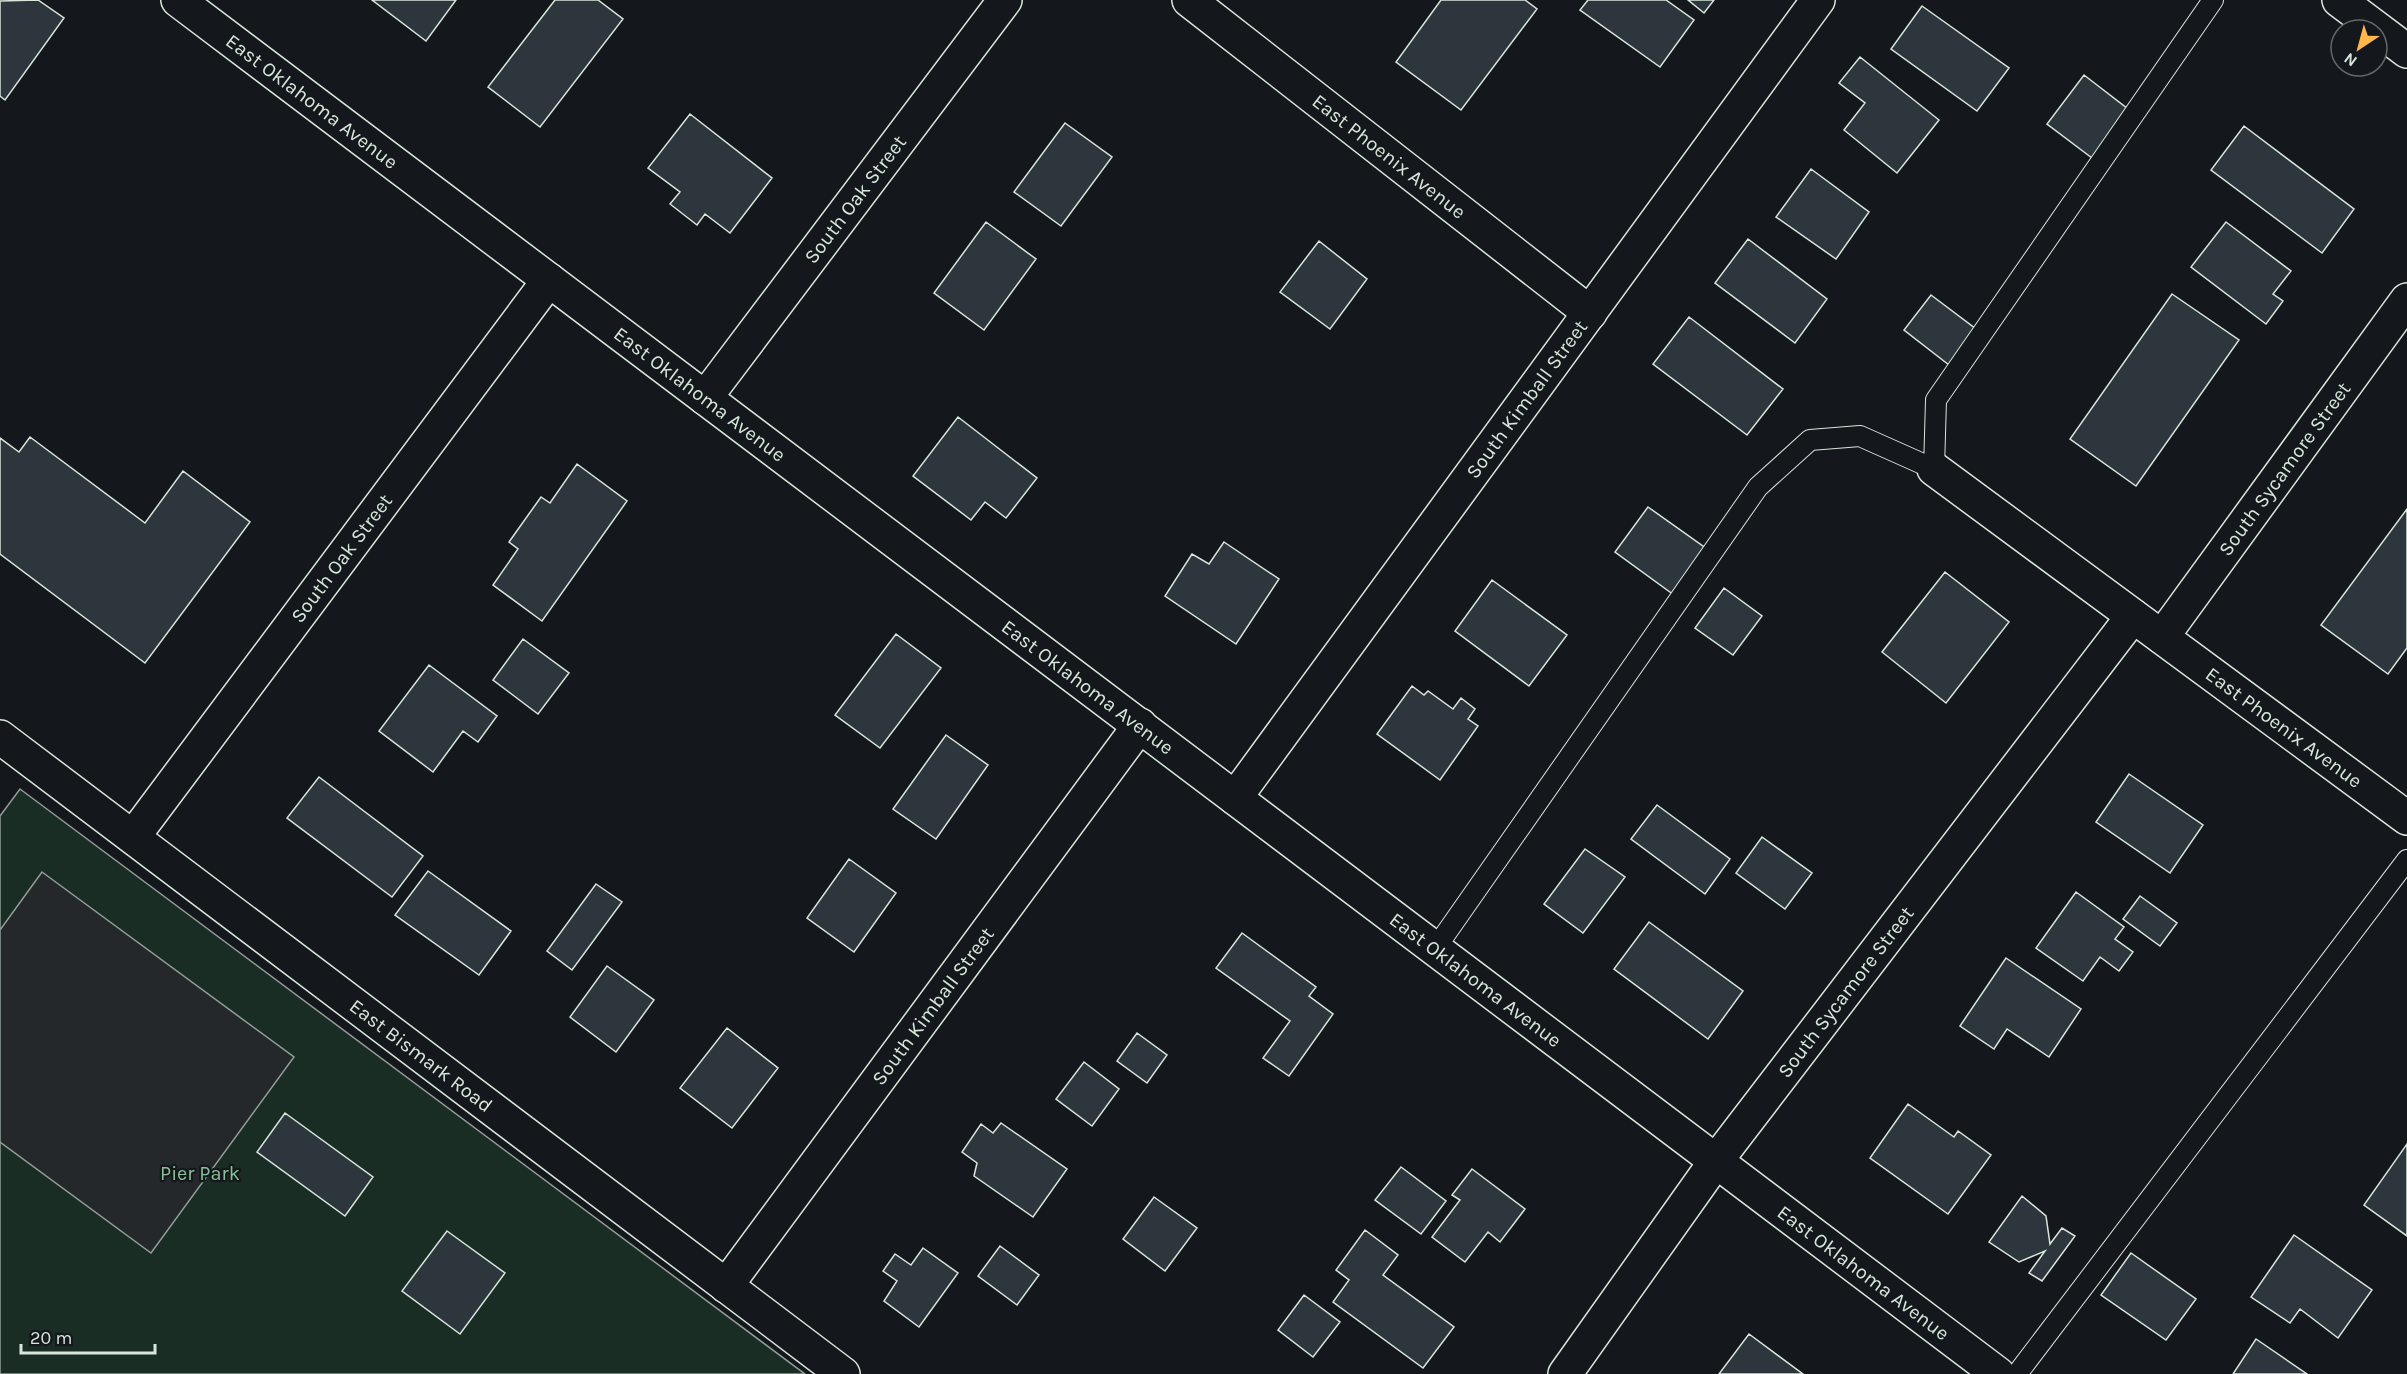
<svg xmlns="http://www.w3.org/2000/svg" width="2407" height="1374" font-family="Karla,sans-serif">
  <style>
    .green { fill: #1a2d24; stroke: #939e99; stroke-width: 1.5 }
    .parking { fill: #24282b; stroke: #939e99; stroke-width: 1.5 }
    .building { fill: #2c363c; stroke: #d8e6dc; stroke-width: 1.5 }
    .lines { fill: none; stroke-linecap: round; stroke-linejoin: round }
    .service-casing { stroke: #d8e6dc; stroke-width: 22 }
    .minor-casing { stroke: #d8e6dc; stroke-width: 36 }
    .tertiary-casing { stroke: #d8e6dc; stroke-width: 36 }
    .service { stroke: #14181c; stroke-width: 20 }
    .minor { stroke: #14181c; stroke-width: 33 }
    .tertiary { stroke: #14181c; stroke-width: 33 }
    .labels { text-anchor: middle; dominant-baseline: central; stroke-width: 4.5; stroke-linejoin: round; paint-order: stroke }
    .street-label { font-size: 20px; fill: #d8e6dc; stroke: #14181c }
    .park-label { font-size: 20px; fill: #8ac095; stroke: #14181c }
  </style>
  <rect width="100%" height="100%" fill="#14181c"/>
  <!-- green -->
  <path class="green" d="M 20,789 L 805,1374 L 0,1374 L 0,816 Z"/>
  <!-- parking -->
  <path class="parking" d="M 42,872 L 294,1057 L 151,1253 L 0,1142 L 0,930 Z"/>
  <!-- building -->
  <path class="building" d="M 38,0 L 64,18 L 5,100 L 0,96 L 0,1 Z
    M 372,0 L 456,0 L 426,41 Z
    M 555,0 L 598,0 L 623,19 L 540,127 L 488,87 Z
    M 1441,0 L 1525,0 L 1537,9 L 1461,110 L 1396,62 Z
    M 1588,0 L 1666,0 L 1694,20 L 1660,67 L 1580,10 Z
    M 1688,0 L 1714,0 L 1704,13 Z
    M 1922,6 L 2009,68 L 1977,111 L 1891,49 Z
    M 1860,57 L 1939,120 L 1897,173 L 1844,130 L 1865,103 L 1839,83 Z
    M 2084,75 L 2128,109 L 2092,158 L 2047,124 Z
    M 690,114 L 772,178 L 730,233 L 705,214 L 697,225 L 670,204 L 680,192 L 648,168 Z
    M 1065,123 L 1112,157 L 1061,226 L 1014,192 Z
    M 2244,126 L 2354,209 L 2322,253 L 2211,170 Z
    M 1811,169 L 1869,212 L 1836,259 L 1776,217 Z
    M 986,222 L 1036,259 L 984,330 L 934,293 Z
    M 2226,222 L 2291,271 L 2273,294 L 2283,301 L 2266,324 L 2191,267 Z
    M 1748,239 L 1827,299 L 1795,343 L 1715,283 Z
    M 1319,241 L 1367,279 L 1330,329 L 1280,292 Z
    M 2172,294 L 2239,340 L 2136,486 L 2070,439 Z
    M 1931,295 L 1976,329 L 1949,365 L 1904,330 Z
    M 1689,317 L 1783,389 L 1747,435 L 1653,364 Z
    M 958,417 L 1037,478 L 1006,518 L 985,502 L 971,520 L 913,476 Z
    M 30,437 L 145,523 L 183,471 L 250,522 L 145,663 L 0,554 L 0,438 L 19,452 Z
    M 577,464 L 627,501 L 542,621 L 493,585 L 518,549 L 509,542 L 541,497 L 550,503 Z
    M 1648,507 L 1707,549 L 1674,595 L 1615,552 Z
    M 2407,509 L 2407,648 L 2388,674 L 2321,625 Z
    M 1224,542 L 1279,579 L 1236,644 L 1165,596 L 1192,554 L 1209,564 Z
    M 1945,572 L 2009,622 L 1946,703 L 1882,652 Z
    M 1492,580 L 1567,635 L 1529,686 L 1455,631 Z
    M 1724,588 L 1762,616 L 1733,655 L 1695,628 Z
    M 896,634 L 941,668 L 880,748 L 835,715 Z
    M 523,639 L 569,673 L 538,714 L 493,680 Z
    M 429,665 L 497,716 L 478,742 L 463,731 L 433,772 L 379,731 Z
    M 1412,686 L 1424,695 L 1428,691 L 1453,709 L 1461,698 L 1475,709 L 1468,719 L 1478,726 L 1440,780 L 1377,734 Z
    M 946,735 L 988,765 L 936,839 L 893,809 Z
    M 2129,774 L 2203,825 L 2170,873 L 2096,822 Z
    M 319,777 L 423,856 L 392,897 L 287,818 Z
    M 1657,805 L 1730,859 L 1705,894 L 1631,839 Z
    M 1762,837 L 1812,873 L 1785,909 L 1736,873 Z
    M 1585,849 L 1625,877 L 1583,933 L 1544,904 Z
    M 849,859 L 896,893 L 854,952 L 807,918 Z
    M 428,871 L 511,931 L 479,975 L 395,915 Z
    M 596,884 L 622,902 L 572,970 L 547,951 Z
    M 2076,892 L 2124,927 L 2115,939 L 2133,952 L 2119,971 L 2100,957 L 2083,981 L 2036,948 Z
    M 2140,896 L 2177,923 L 2160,946 L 2123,919 Z
    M 1649,922 L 1743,991 L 1708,1039 L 1614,969 Z
    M 1242,933 L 1316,987 L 1309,996 L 1333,1014 L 1289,1076 L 1263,1058 L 1290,1021 L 1216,968 Z
    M 2006,958 L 2081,1009 L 2049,1057 L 2007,1029 L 1994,1049 L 1960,1026 Z
    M 607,966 L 654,1000 L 616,1052 L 570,1017 Z
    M 727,1028 L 778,1068 L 732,1128 L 680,1088 Z
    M 1137,1033 L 1167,1055 L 1147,1083 L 1117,1061 Z
    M 1084,1062 L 1119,1089 L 1092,1126 L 1056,1099 Z
    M 1908,1104 L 1954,1137 L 1958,1131 L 1991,1155 L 1948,1214 L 1870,1158 Z
    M 285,1113 L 373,1177 L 345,1216 L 257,1152 Z
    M 1001,1123 L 1067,1169 L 1033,1217 L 974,1176 L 977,1163 L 962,1152 L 981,1124 L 993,1133 Z
    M 2407,1144 L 2407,1236 L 2364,1205 Z
    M 1401,1167 L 1446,1201 L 1421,1234 L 1375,1200 Z
    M 1472,1169 L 1525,1209 L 1500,1242 L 1488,1232 L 1465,1262 L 1432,1237 L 1460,1200 L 1452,1195 Z
    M 2022,1196 L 2046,1216 L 2050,1244 L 2062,1228 L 2075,1236 L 2042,1281 L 2029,1273 L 2045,1251 L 2019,1262 L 1989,1242 Z
    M 1154,1197 L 1197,1228 L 1165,1271 L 1123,1239 Z
    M 1365,1230 L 1398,1255 L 1383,1275 L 1454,1327 L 1423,1368 L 1333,1302 L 1349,1280 L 1336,1270 Z
    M 447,1231 L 505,1273 L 460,1334 L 402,1291 Z
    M 2294,1235 L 2372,1290 L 2338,1338 L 2300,1309 L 2290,1323 L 2251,1297 Z
    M 1000,1246 L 1039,1275 L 1017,1305 L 978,1276 Z
    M 923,1248 L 958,1273 L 919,1327 L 884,1301 L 897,1281 L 883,1271 L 895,1254 L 911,1265 Z
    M 2131,1253 L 2196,1299 L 2166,1340 L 2101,1295 Z
    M 1304,1295 L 1340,1322 L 1313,1357 L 1278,1330 Z
    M 1749,1334 L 1803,1374 L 1719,1374 Z
    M 2256,1339 L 2307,1374 L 2233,1374 Z"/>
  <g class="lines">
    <defs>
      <path id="service" d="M 1435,949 L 1758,487 L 1810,440 L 1860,436 L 1934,469 L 1936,400 L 2213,0
        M 2017,1374 L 2407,860"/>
      <g id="minor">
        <path id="s1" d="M 178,0 L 1998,1374"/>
        <path id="s2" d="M 1189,0 L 1590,313"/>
        <path d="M 2339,0 L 2407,51"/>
        <path id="s3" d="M 705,398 L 1005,0"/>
        <path id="s4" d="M 1934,469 L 2407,818"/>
        <path id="s5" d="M 2162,637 L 2407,300"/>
        <path id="s6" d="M 1235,798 L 1818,0"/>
        <path id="s7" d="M 133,837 L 549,280"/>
        <path id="s8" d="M 726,1286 L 1140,725"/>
        <path id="s9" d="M 1565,1374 L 1716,1161 L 2133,616"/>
      </g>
      <g id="tertiary">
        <path id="s10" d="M 0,737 L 843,1374"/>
      </g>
    </defs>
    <!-- service casing -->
    <use href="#service" class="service-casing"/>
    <!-- minor casing -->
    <use href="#minor" class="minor-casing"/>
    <!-- tertiary casing -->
    <use href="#tertiary" class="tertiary-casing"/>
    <!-- service -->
    <use href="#service" class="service"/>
    <!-- minor -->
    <use href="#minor" class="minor"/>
    <!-- tertiary -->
    <use href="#tertiary" class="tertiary"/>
  </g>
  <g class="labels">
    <!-- street labels -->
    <g class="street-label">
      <text stroke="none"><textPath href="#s1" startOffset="168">East Oklahoma Avenue</textPath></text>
      <text stroke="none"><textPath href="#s2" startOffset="254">East Phoenix Avenue</textPath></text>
      <text stroke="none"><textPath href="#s3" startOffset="249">South Oak Street</textPath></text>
      <text stroke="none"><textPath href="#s1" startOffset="654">East Oklahoma Avenue</textPath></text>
      <text stroke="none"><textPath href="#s6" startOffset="494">South Kimball Street</textPath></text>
      <text stroke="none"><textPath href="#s5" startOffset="208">South Sycamore Street</textPath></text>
      <text stroke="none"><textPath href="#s7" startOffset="348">South Oak Street</textPath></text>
      <text stroke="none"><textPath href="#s1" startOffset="1140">East Oklahoma Avenue</textPath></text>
      <text stroke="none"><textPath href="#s4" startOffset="435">East Phoenix Avenue</textPath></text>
      <text stroke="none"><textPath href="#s1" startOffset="1626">East Oklahoma Avenue</textPath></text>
      <text stroke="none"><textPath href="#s9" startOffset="474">South Sycamore Street</textPath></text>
      <text stroke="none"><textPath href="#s8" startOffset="348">South Kimball Street</textPath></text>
      <text stroke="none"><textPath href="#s10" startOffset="528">East Bismark Road</textPath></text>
      <text stroke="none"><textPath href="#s1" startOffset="2112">East Oklahoma Avenue</textPath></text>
    </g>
    <!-- park labels -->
    <g class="park-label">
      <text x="200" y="1173">Pier Park</text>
    </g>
  </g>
  <!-- north arrow -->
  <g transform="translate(2359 48) rotate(216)"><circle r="28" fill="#14181c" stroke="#626a69" stroke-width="1.5"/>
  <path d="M0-4.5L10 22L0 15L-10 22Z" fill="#ffb74d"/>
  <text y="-9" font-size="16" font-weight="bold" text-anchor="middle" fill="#d8e6dc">N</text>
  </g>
  <!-- scale -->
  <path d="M21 1344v9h134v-9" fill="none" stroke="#d8e6dc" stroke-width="3"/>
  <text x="30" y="1344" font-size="18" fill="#d8e6dc" stroke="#14181c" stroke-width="4.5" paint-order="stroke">20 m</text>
</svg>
